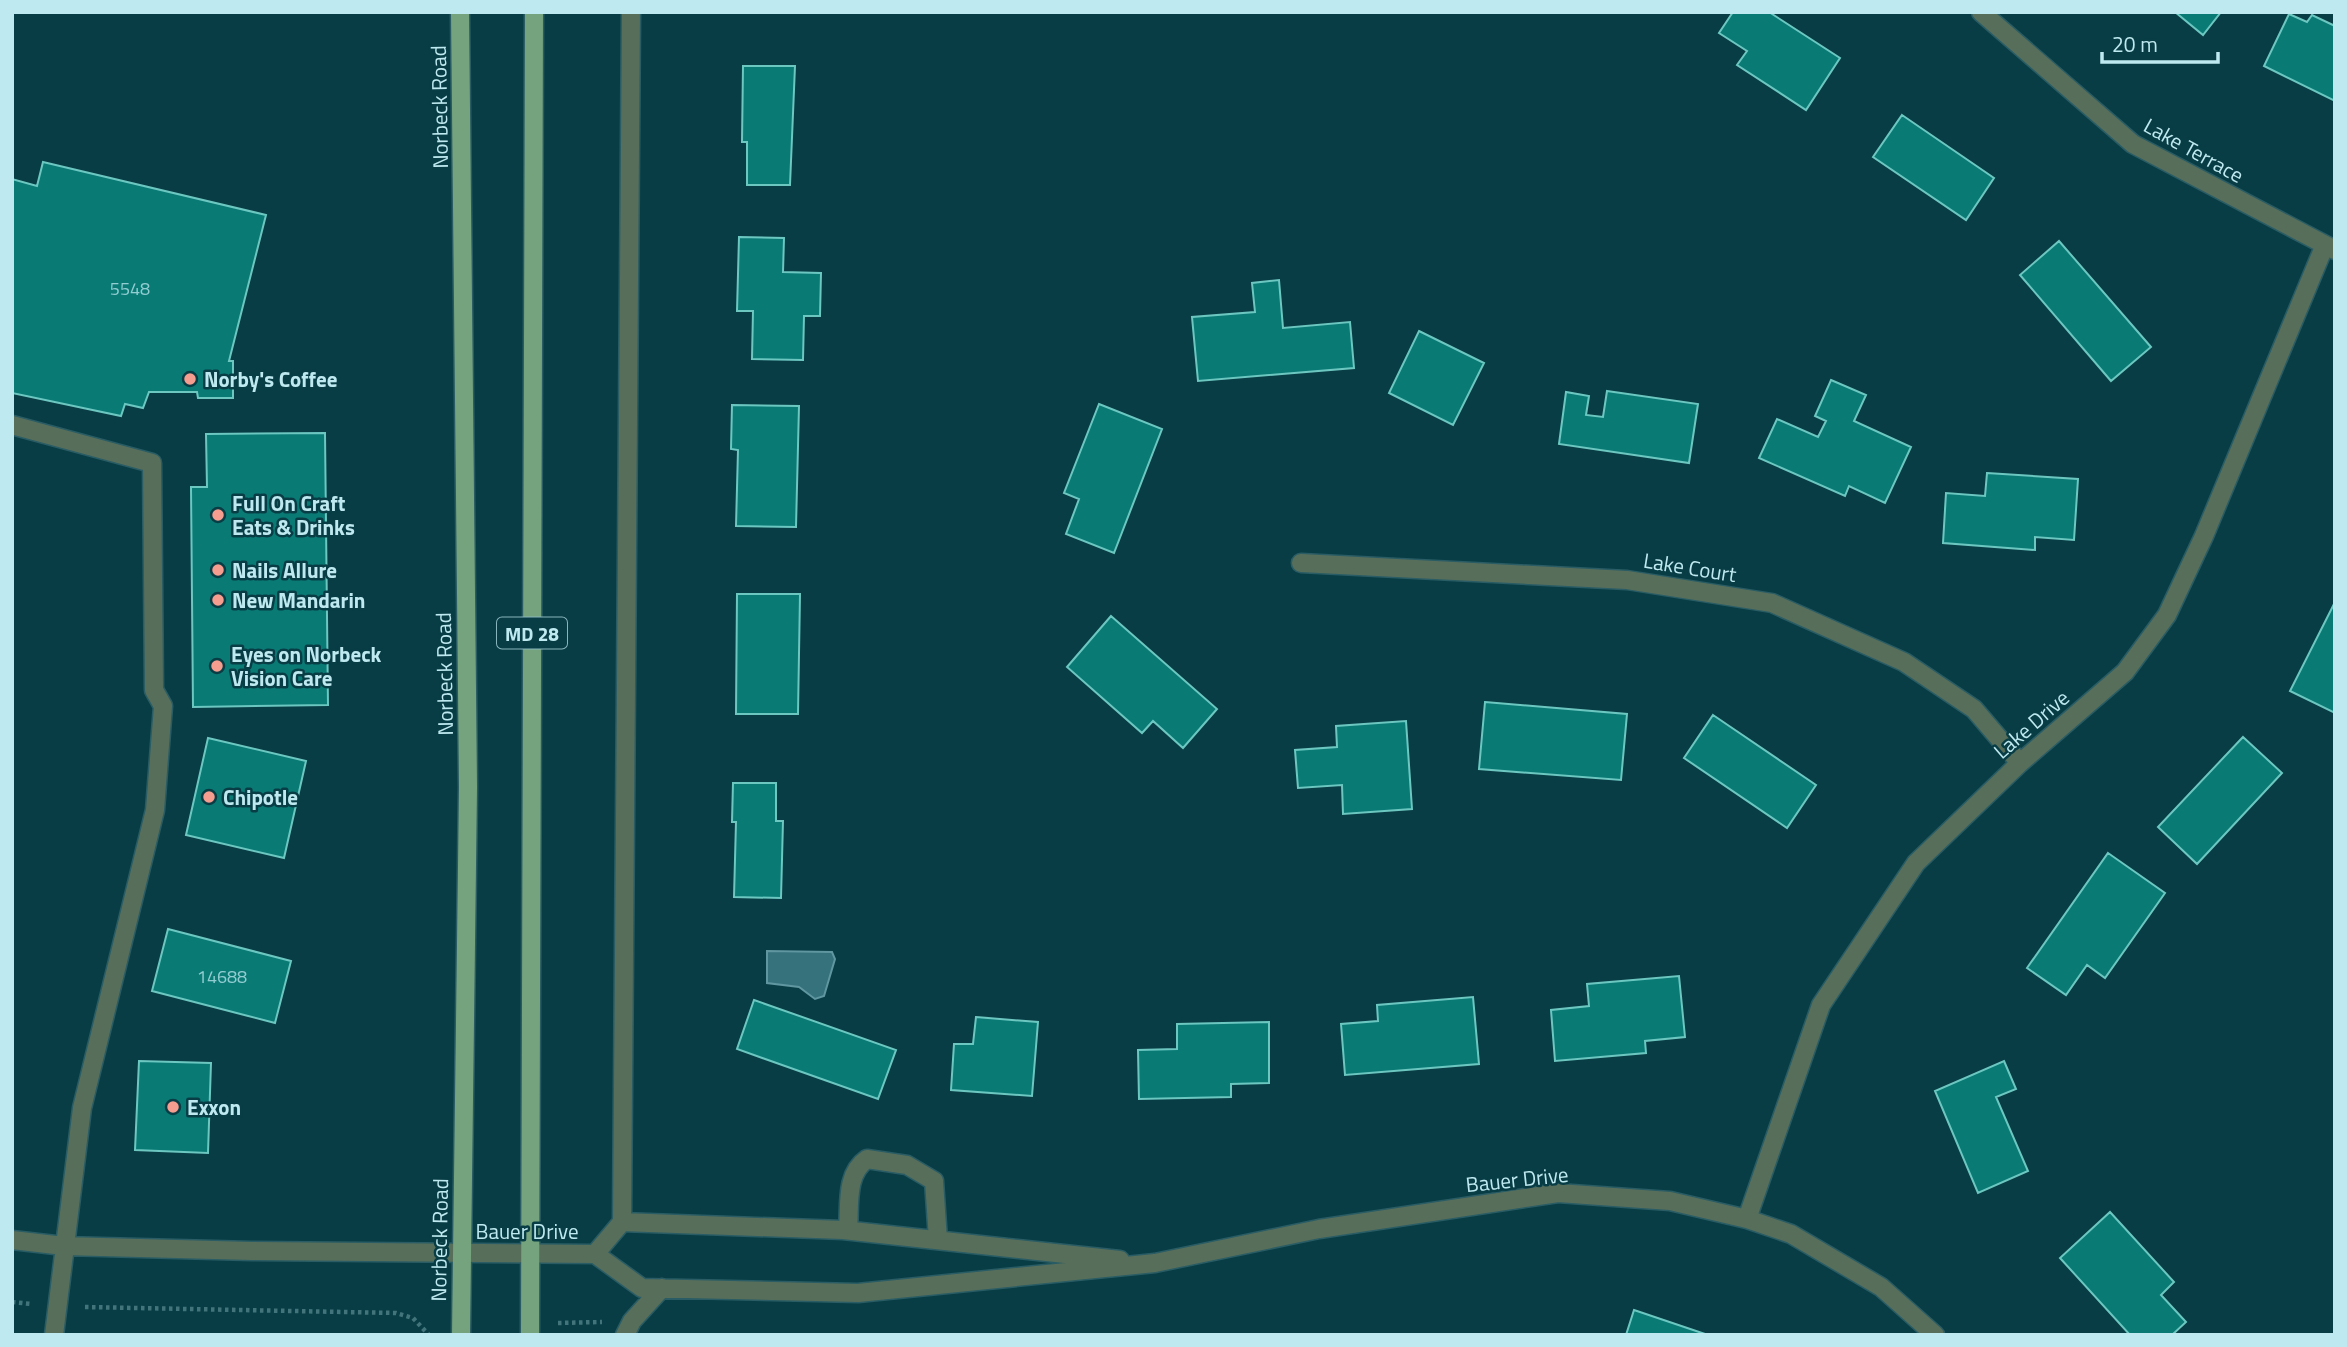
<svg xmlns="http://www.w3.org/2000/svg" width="2347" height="1347" font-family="'Titillium Web',sans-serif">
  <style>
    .water { fill: #36727c; stroke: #5f969f; stroke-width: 2 }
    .building { fill: #0a7a75; stroke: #6cc7c1; stroke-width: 2 }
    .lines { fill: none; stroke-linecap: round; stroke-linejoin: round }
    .minor-casing { stroke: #295c64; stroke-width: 21 }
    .major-casing { stroke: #295c64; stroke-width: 21 }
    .path { stroke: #42747b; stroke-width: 4.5; stroke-dasharray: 3.5 3.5; stroke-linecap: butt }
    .minor { stroke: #576e5b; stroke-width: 18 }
    .major { stroke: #75a37d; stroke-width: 18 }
    .poi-dot { fill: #f59d8f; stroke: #083d45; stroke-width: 2.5 }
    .labels { text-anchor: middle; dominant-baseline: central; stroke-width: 5; stroke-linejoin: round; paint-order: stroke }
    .number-label { font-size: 18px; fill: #92cdd1 }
    .shield { fill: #083d45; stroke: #88b5bd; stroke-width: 2 }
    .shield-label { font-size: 19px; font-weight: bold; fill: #bfe9f0 }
    .street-label { font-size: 21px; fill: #bfe9f0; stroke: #083d45 }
    .poi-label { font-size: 21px; font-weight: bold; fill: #bfe9f0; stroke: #083d45; text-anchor: start }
  </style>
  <rect width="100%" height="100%" fill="#083d45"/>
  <!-- water -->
  <path class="water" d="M 767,951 L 832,952 L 835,959 L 824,996 L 815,999 L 799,987 L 767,983 Z"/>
  <!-- building -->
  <path class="building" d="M 1733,12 L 1769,12 L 1840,58 L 1806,110 L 1737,65 L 1747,51 L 1719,33 Z
    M 2175,12 L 2221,12 L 2203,35 Z
    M 2289,14 L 2307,22 L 2312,15 L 2335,26 L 2335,101 L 2264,66 Z
    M 743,66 L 795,66 L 790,185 L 747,185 L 747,142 L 742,142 Z
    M 1902,115 L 1994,178 L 1966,220 L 1873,157 Z
    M 43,162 L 266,215 L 229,361 L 233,361 L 233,398 L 198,398 L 197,392 L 149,392 L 143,408 L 125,404 L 121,416 L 12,393 L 12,179 L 37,186 Z
    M 739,237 L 784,238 L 783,272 L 821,273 L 820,316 L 804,316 L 803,360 L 752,359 L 753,311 L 737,311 Z
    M 2059,241 L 2151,347 L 2111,381 L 2020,275 Z
    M 1279,280 L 1283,328 L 1350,322 L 1354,368 L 1198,381 L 1192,317 L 1255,312 L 1252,283 Z
    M 1419,331 L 1484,363 L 1453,425 L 1389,393 Z
    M 1831,380 L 1866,395 L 1854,421 L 1911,447 L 1885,503 L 1849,486 L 1845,496 L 1759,458 L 1777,419 L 1818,437 L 1826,421 L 1815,416 Z
    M 1607,391 L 1698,404 L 1689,463 L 1559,444 L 1566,392 L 1589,396 L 1586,415 L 1603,417 Z
    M 1099,404 L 1162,429 L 1114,553 L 1066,534 L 1079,499 L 1064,493 Z
    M 732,405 L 799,406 L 796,527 L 736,526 L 738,450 L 731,449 Z
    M 325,433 L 328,705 L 193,707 L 191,487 L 207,487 L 206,434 Z
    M 1987,473 L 2078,479 L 2074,540 L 2035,537 L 2035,550 L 1943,543 L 1946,493 L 1985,496 Z
    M 737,594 L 800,594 L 798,714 L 736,714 Z
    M 2335,602 L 2335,713 L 2290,691 Z
    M 1111,616 L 1217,709 L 1183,748 L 1153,721 L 1142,733 L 1067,667 Z
    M 1485,702 L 1627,714 L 1621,780 L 1479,769 Z
    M 1713,715 L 1816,785 L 1787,828 L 1684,758 Z
    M 1406,721 L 1412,809 L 1343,814 L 1342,785 L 1298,788 L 1295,750 L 1337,747 L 1336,726 Z
    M 2243,737 L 2282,773 L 2197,864 L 2158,827 Z
    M 208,738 L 306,761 L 284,858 L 186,835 Z
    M 733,783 L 776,783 L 776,821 L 783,821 L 781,898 L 734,897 L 736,822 L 732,822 Z
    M 2108,853 L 2165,893 L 2105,978 L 2087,965 L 2066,995 L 2027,968 Z
    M 168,929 L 291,961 L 275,1023 L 152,991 Z
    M 1679,976 L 1685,1037 L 1645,1041 L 1646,1053 L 1555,1061 L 1551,1010 L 1589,1006 L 1587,984 Z
    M 1473,997 L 1479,1064 L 1345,1075 L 1341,1024 L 1378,1021 L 1377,1005 Z
    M 754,1000 L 896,1050 L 878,1099 L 737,1049 Z
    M 976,1017 L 1038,1022 L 1032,1096 L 951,1090 L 954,1044 L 973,1044 Z
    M 1269,1022 L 1269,1083 L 1231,1084 L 1231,1097 L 1139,1099 L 1138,1050 L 1177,1049 L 1177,1024 Z
    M 139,1061 L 211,1063 L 208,1153 L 135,1150 Z
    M 2004,1061 L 2016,1089 L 1996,1097 L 2028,1171 L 1978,1193 L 1935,1091 Z
    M 2110,1212 L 2174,1282 L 2161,1295 L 2186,1322 L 2172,1335 L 2130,1335 L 2060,1258 Z
    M 1634,1310 L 1708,1335 L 1626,1335 Z"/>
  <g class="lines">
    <defs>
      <path id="minor" d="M 1981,12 L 2133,144 L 2335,250
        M 12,425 L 152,463 L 154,690 L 163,706 L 155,810 L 82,1108 L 54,1335
        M 1301,563 L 1627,580 L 1772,603 L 1904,662 L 1974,709 L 2020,763
        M 1747,1219 L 1821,1005 L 1916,863 L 2020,763 L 2125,672 L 2167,615 L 2204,536 L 2324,247
        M 622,1222 L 631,12
        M 622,1222 L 843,1230 L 1120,1260
        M 848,1230 C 850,1205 845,1174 867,1159 L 907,1165 L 934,1181 L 938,1240
        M 12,1240 L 64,1246 L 252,1251 L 595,1254 L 642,1288 L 858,1293 L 1155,1263 L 1319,1229 L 1558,1193 L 1670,1201 L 1747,1219 L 1791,1234 L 1881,1287 L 1935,1335
        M 595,1254 L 622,1222
        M 625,1335 L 632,1321 L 662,1288"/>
      <path id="major" d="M 460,12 L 468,787 L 461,1335
        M 530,1335 L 534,12"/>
    </defs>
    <!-- minor casing -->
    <use href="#minor" class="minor-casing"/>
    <!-- major casing -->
    <use href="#major" class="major-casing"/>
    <!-- path -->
    <path class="path" d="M 12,1302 L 31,1304
      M 85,1307 L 396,1313 L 413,1318 L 429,1335
      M 558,1323 L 602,1322"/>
    <!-- minor -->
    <use href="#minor" class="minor"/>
    <!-- major -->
    <use href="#major" class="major"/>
  </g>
  <!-- markers -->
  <g class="poi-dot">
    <circle cx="190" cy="379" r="7"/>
    <circle cx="218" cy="515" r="7"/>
    <circle cx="218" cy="570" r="7"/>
    <circle cx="218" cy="600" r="7"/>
    <circle cx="217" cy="666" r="7"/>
    <circle cx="209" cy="797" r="7"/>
    <circle cx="173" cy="1107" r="7"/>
  </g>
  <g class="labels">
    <!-- number labels -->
    <g class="number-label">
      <text x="130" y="288">5548</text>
      <text x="222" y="976">14688</text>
    </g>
    <!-- shield labels -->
    <rect class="shield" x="497" y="617.5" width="70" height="31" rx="5"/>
    <g class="shield-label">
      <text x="532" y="633">MD 28</text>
    </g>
    <!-- street labels -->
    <g class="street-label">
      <text transform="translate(439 107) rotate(-91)">Norbeck Road</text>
      <text transform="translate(2194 150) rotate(29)">Lake Terrace</text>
      <text transform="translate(1690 567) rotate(9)">Lake Court</text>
      <text transform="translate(444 674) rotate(-91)">Norbeck Road</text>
      <text transform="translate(2031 724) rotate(-41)">Lake Drive</text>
      <text transform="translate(1517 1179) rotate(-6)">Bauer Drive</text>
      <text x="527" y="1231">Bauer Drive</text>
      <text transform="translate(439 1240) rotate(-89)">Norbeck Road</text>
    </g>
    <!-- poi labels -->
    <g class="poi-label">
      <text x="204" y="379">Norby's Coffee</text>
      <text x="232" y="503">Full On Craft<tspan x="232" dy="24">Eats &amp; Drinks</tspan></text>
      <text x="232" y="570">Nails Allure</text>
      <text x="232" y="600">New Mandarin</text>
      <text x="231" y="654">Eyes on Norbeck<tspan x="231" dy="24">Vision Care</tspan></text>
      <text x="223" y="797">Chipotle</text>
      <text x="187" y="1107">Exxon</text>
    </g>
  </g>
  <!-- border -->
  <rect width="2347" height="1347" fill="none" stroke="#bfe9f0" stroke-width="28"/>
  <!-- scale -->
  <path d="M2102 52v10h116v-10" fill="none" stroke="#bfe9f0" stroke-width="3.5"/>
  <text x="2112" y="52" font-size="21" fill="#bfe9f0" stroke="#083d45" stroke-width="5" paint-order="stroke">20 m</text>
</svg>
